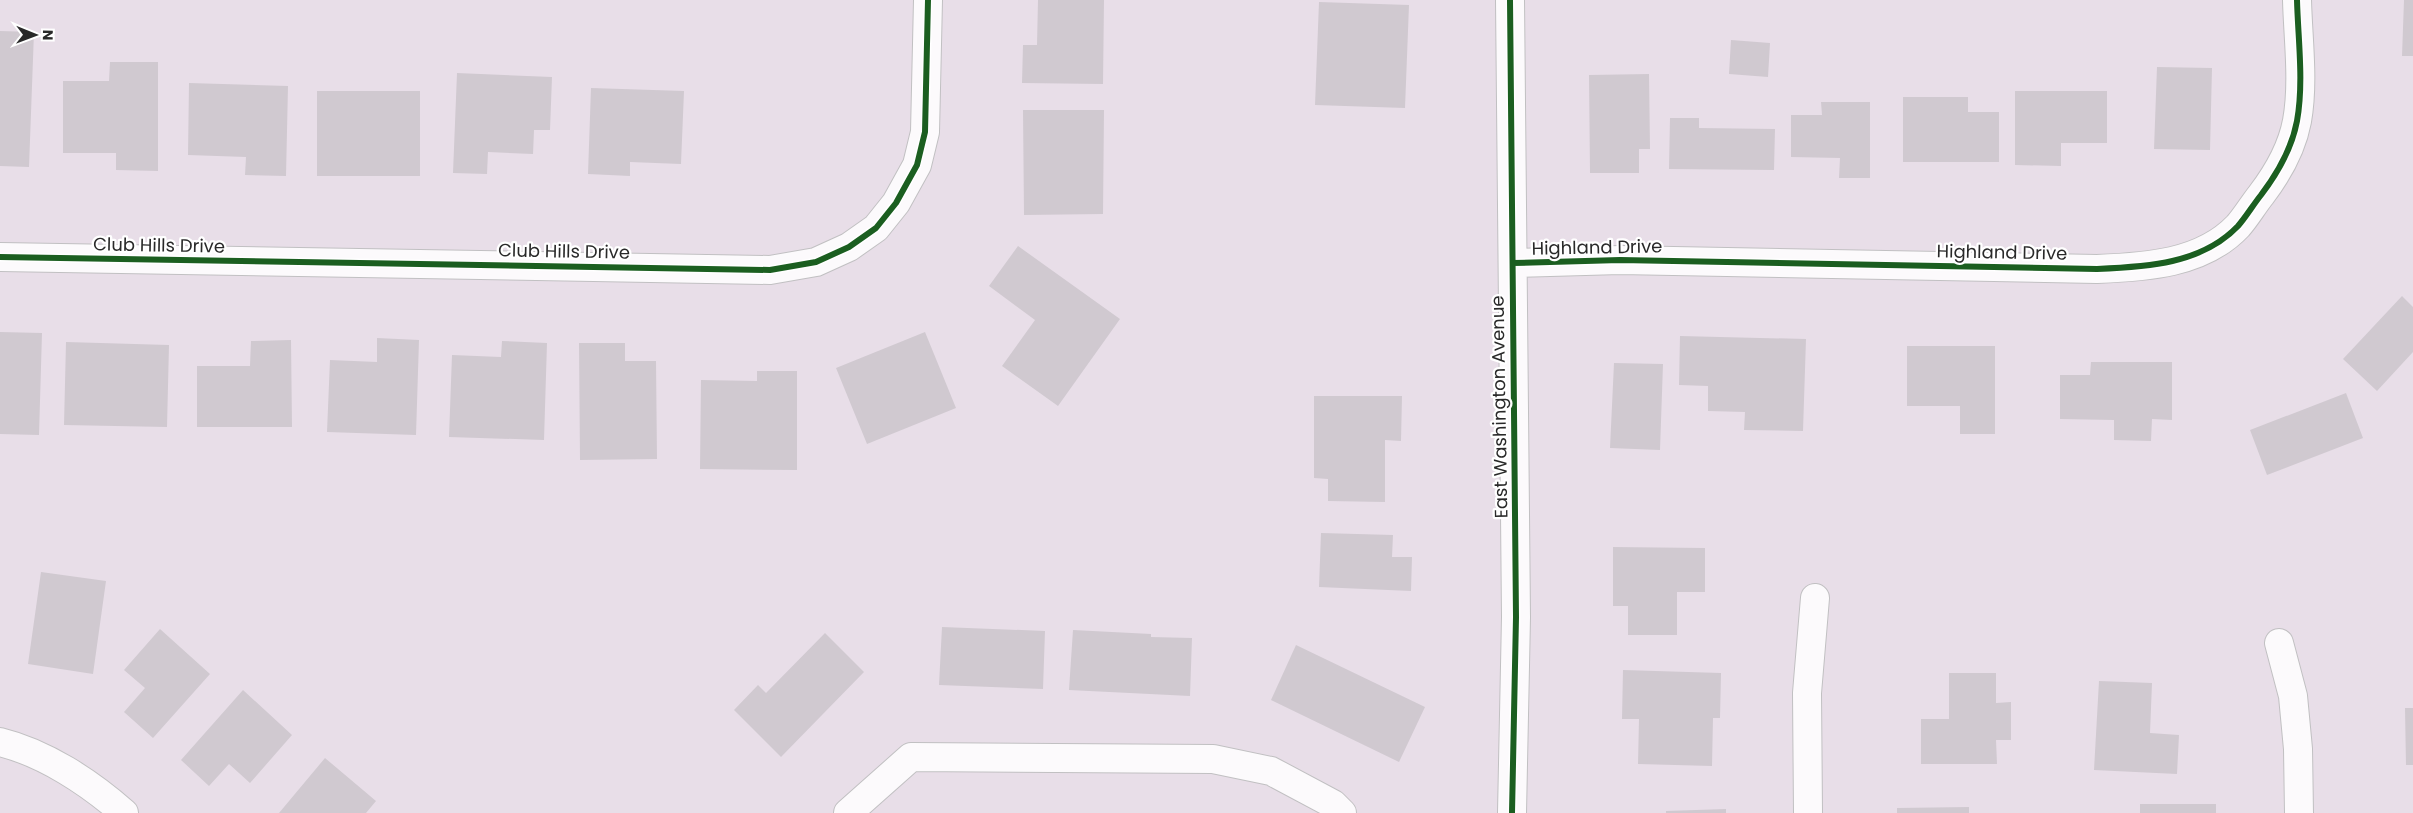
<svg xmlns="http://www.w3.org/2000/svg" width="2413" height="813" font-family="Poppins,sans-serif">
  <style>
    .building { fill: #d0c9d0 }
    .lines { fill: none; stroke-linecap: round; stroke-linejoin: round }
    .minor-casing { stroke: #c1c0c2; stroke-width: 30 }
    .minor { stroke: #fcfafc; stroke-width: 28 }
    .cycleway-casing { stroke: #fff; stroke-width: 9 }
    .cycleway { stroke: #1b5e20; stroke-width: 6 }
    .labels { text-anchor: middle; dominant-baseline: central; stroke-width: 4.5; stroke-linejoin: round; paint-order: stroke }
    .street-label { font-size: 18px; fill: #292929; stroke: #fff }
  </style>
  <rect width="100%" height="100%" fill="#e8dee8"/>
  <!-- building -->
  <path class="building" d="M 1038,0 L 1104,0 L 1103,84 L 1022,83 L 1023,45 L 1037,45 Z
    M 2404,0 L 2413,0 L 2413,56 L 2402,56 Z
    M 1319,2 L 1409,5 L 1405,108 L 1315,105 Z
    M 0,31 L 34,32 L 29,167 L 0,166 Z
    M 1731,40 L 1770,43 L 1768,77 L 1729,74 Z
    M 110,62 L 158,62 L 158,171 L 116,170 L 116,153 L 63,153 L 63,81 L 109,81 Z
    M 2157,67 L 2212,68 L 2210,150 L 2154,149 Z
    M 457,73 L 552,77 L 550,130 L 534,130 L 533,154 L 488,152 L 487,174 L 453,173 Z
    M 1649,74 L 1650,149 L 1639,149 L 1639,173 L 1590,173 L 1589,75 Z
    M 189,83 L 288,86 L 286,176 L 245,175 L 246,157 L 188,155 Z
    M 591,88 L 684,91 L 681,164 L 630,162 L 630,176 L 588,174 Z
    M 317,91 L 420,91 L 420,176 L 317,176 Z
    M 2015,91 L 2107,91 L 2107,143 L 2061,143 L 2061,166 L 2015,165 Z
    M 1903,97 L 1968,97 L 1968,112 L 1999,112 L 1999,162 L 1903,162 Z
    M 1821,102 L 1870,102 L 1870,178 L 1839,178 L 1840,158 L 1791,157 L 1791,115 L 1822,115 Z
    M 1023,110 L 1104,110 L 1103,214 L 1024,215 Z
    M 1670,118 L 1699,118 L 1699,128 L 1775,129 L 1774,170 L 1669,169 Z
    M 1018,246 L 1120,319 L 1058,406 L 1002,366 L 1035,320 L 989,286 Z
    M 2402,296 L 2413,307 L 2413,352 L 2377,391 L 2343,359 Z
    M 0,332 L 42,333 L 39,435 L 0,434 Z
    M 925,332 L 956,408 L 867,444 L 836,368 Z
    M 1680,336 L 1806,339 L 1803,431 L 1744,430 L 1745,412 L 1708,411 L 1708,386 L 1679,385 Z
    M 377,338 L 419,340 L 416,435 L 327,432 L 330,360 L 377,362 Z
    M 291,340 L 292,427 L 197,427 L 197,366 L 250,366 L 251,341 Z
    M 502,341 L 547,343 L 544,440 L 449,437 L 452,355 L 501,357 Z
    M 66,342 L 169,345 L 167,427 L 64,425 Z
    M 579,343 L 625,343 L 625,361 L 656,361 L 657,459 L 580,460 Z
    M 1907,346 L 1995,346 L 1995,434 L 1960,434 L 1960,406 L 1907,406 Z
    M 2091,362 L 2172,362 L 2172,420 L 2152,419 L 2151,441 L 2114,440 L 2114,420 L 2060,419 L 2060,375 L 2090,375 Z
    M 1614,363 L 1663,364 L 1660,450 L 1610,448 Z
    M 757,371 L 797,371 L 797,470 L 700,469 L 701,380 L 757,381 Z
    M 2346,393 L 2363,438 L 2267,475 L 2250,430 Z
    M 1314,396 L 1402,396 L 1401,441 L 1385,440 L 1385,502 L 1328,501 L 1328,479 L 1314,478 Z
    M 1321,533 L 1393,535 L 1392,557 L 1412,557 L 1411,591 L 1319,587 Z
    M 1613,547 L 1705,548 L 1705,592 L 1677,592 L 1677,635 L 1628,635 L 1628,606 L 1613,606 Z
    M 41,572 L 106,581 L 93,674 L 28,664 Z
    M 942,627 L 1045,631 L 1043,689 L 939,685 Z
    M 160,629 L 210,674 L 153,738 L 124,712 L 145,688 L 124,670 Z
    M 1073,630 L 1151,634 L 1151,637 L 1192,638 L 1190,696 L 1069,690 Z
    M 825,633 L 864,672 L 781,757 L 734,710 L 758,685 L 766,693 Z
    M 1296,645 L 1425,707 L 1399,762 L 1271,700 Z
    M 1623,670 L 1721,673 L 1720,718 L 1713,718 L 1712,766 L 1638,764 L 1639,719 L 1622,719 Z
    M 1949,673 L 1996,673 L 1996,703 L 2011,702 L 2011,740 L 1996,740 L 1997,764 L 1921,764 L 1921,719 L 1949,719 Z
    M 2099,681 L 2152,683 L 2150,733 L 2179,735 L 2177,774 L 2094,770 Z
    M 243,690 L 292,735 L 250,783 L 229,764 L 209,786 L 181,760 Z
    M 2405,708 L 2413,708 L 2413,765 L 2406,765 Z
    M 325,758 L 376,801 L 366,813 L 279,813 Z
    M 2140,804 L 2216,804 L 2216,813 L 2140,813 Z
    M 1969,807 L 1969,813 L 1897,813 L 1897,808 Z
    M 1726,809 L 1726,813 L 1666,813 L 1666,811 Z"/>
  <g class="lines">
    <defs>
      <path id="minor" d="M 1510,0 L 1516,617 L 1512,813
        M 0,257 L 770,270 L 816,262 L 849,247 L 876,228 L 896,203 L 917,165 L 925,132 L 928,0
        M 1513,263 L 1620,260 L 2097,269 C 2146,267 2202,264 2238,226 C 2246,217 2253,205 2261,195 C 2277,174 2292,148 2297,121 C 2304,82 2298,39 2297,0
        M 2279,643 L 2293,696 L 2298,749 L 2299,813
        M 0,742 C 45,753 90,783 124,813
        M 848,813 L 911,757 L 1213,759 L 1271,771 L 1333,804 L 1342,813
        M 1808,813 L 1807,693 L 1815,598"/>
    </defs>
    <!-- minor casing -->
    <use href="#minor" class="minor-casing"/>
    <!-- minor -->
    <use href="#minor" class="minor"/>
    <defs>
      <path id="cycleway" d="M 1510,0 L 1516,617 L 1512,813
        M 0,257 L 770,270 L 816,262 L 849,247 L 876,228 L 896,203 L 917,165 L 925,132 L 928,0
        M 1513,263 L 1620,260 L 2097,269 C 2146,267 2202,264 2238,226 C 2246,217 2253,205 2261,195 C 2277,174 2292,148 2297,121 C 2304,82 2298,39 2297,0"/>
    </defs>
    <!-- cycleway casing -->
    <use href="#cycleway" class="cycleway-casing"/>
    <!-- cycleway -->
    <use href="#cycleway" class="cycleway"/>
  </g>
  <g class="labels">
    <!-- street labels -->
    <g class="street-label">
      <text transform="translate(159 245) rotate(1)">Club Hills Drive</text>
      <text transform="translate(1597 247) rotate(-1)">Highland Drive</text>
      <text transform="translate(564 251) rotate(1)">Club Hills Drive</text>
      <text transform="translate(2002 252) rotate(1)">Highland Drive</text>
      <text transform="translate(1499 407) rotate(-91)">East Washington Avenue</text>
    </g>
  </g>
  <!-- north arrow -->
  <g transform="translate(35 35) rotate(91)" stroke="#ffffff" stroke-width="4" paint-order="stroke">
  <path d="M0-4L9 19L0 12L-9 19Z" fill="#292929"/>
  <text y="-8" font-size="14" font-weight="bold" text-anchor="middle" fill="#292929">N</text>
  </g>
</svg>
